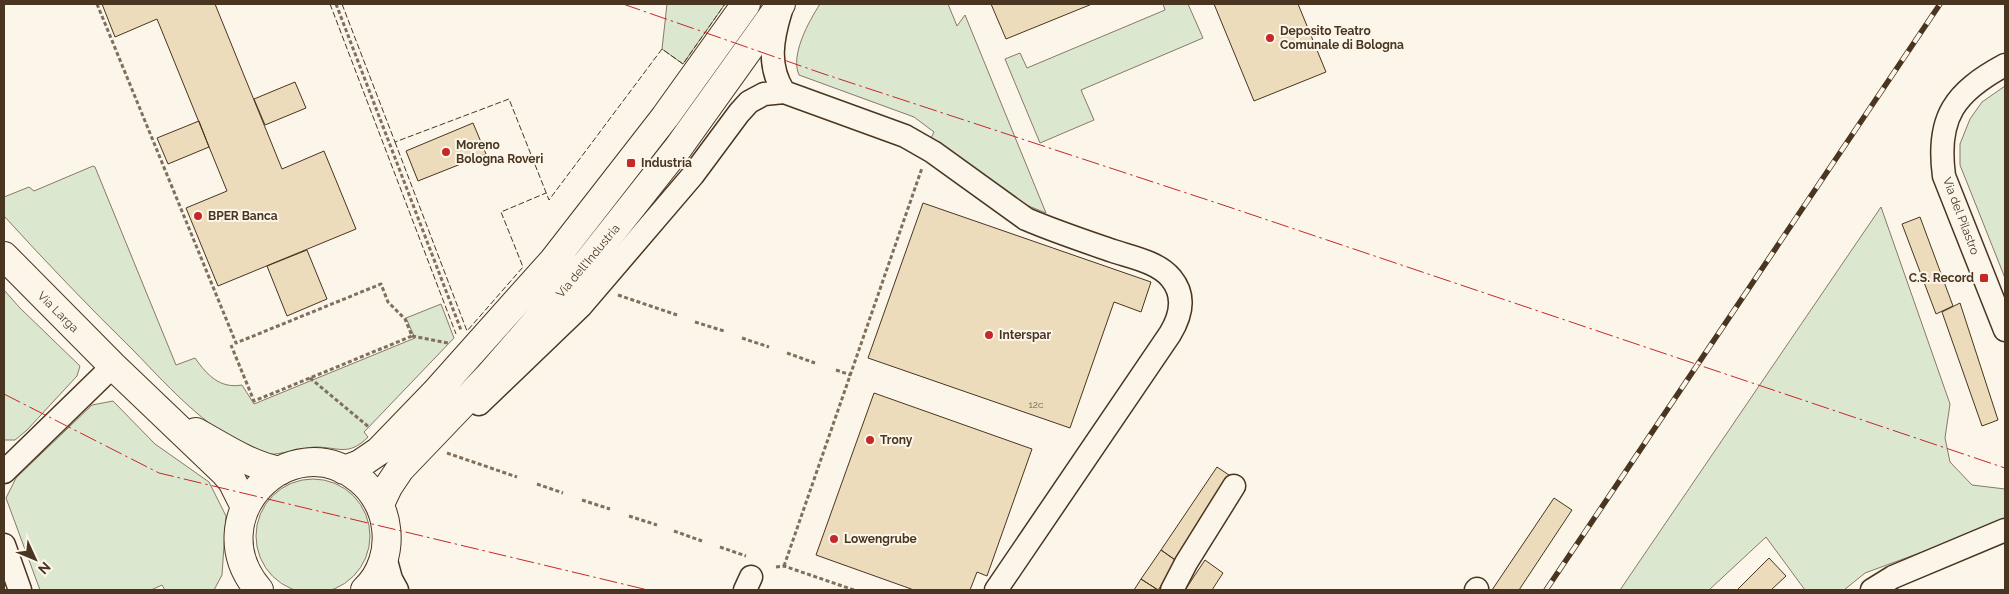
<svg xmlns="http://www.w3.org/2000/svg" width="2009" height="594" font-family="Raleway,sans-serif">
  <style>
    .green { fill: #dce7d0; stroke: #887966 }
    .building { fill: #ecdcbc; stroke: #4a3520 }
    .lines { fill: none; stroke-linecap: round; stroke-linejoin: round }
    .minor-casing { stroke: #4a3520; stroke-width: 25 }
    .major-casing { stroke: #4a3520; stroke-width: 30 }
    .path { stroke: #7f6f5c; stroke-width: 3; stroke-dasharray: 4 2.5; stroke-linecap: butt }
    .minor { stroke: #fbf6e9; stroke-width: 22 }
    .major { stroke: #fbf6e9; stroke-width: 28 }
    .rail-casing { stroke: #4a3520; stroke-width: 5.5 }
    .rail { stroke: #fbf6e9; stroke-width: 4; stroke-dasharray: 11; stroke-linecap: butt }
    .fence { stroke: #4a3520; stroke-width: 1; stroke-dasharray: 6 2.5; stroke-linecap: butt }
    .power { stroke: #c62828; stroke-width: 1; stroke-dasharray: 18 4 2.5 4; stroke-linecap: butt }
    .poi-dot { fill: #c62828; stroke: #fbf6e9; stroke-width: 2 }
    .labels { text-anchor: middle; dominant-baseline: central; stroke-width: 4; stroke-linejoin: round; paint-order: stroke }
    .number-label { font-size: 10px; fill: #725f47 }
    .poi-label { font-size: 12px; font-weight: bold; fill: #4a3520; stroke: #fbf6e9; text-anchor: start }
    .street-label { font-size: 12px; fill: #4a3520; stroke: #fbf6e9 }
  </style>
  <rect width="100%" height="100%" fill="#fbf6e9"/>
  <!-- green -->
  <path class="green" d="M 667,4 L 725,4 L 683,64 L 662,49 Z
    M 820,4 L 948,4 L 957,26 L 965,15 L 1046,213 L 1026,205 L 931,138 L 934,132 L 914,117 L 799,75 C 790,55 809,21 820,4 Z
    M 1163,4 L 1188,4 L 1203,38 L 1081,90 L 1094,120 L 1040,143 L 1005,59 L 1020,53 L 1027,68 L 1165,10 Z
    M 2005,86 L 2005,278 L 1960,165 L 1960,144 L 1970,119 L 1982,102 Z
    M 93,166 L 95,167 L 176,365 L 195,358 C 207,375 220,389 242,385 L 254,404 L 415,338 L 406,318 L 441,304 L 454,338 L 364,432 L 368,437 C 348,457 339,447 315,447 C 303,448 274,456 267,454 C 212,437 172,390 133,350 C 89,307 46,262 4,216 L 4,197 L 29,187 L 34,191 Z
    M 1881,207 L 1950,404 L 1945,438 L 1950,462 L 1972,485 L 2005,489 L 2005,518 L 1944,544 L 1865,573 L 1844,590 L 1805,590 L 1766,537 L 1709,590 L 1620,590 Z
    M 4,290 L 20,308 L 80,366 L 77,376 L 27,430 L 15,440 L 4,440 Z
    M 113,401 L 155,444 L 209,482 L 226,516 L 222,575 L 214,590 L 165,590 L 162,585 L 151,590 L 40,590 L 6,498 L 16,478 L 92,405 Z
    M256 536a57 57 0 1 1 114 0a57 57 0 1 1-114 0Z"/>
  <!-- building -->
  <path class="building" d="M 102,4 L 215,4 L 282,169 L 324,151 L 356,229 L 218,286 L 186,208 L 227,191 L 157,19 L 115,37 Z
    M 991,4 L 1092,4 L 1006,39 Z
    M 1214,4 L 1298,4 L 1326,72 L 1254,101 Z
    M 295,82 L 306,108 L 265,125 L 254,99 Z
    M 199,121 L 209,147 L 168,164 L 157,138 Z
    M 473,123 L 486,154 L 418,181 L 406,151 Z
    M 923,203 L 1151,282 L 1141,312 L 1114,302 L 1070,428 L 868,358 Z
    M 1920,217 L 1953,306 L 1936,314 L 1902,224 Z
    M 307,250 L 327,299 L 287,316 L 267,266 Z
    M 1960,303 L 1998,420 L 1982,426 L 1942,312 Z
    M 874,393 L 1032,449 L 987,576 L 977,572 L 970,590 L 914,590 L 816,555 Z
    M 1217,467 L 1235,479 L 1178,562 L 1161,550 Z
    M 1554,498 L 1572,510 L 1519,590 L 1492,590 Z
    M 1161,550 L 1178,562 L 1158,590 L 1141,579 Z
    M 1769,558 L 1786,576 L 1771,590 L 1737,590 Z
    M 1205,560 L 1223,573 L 1212,590 L 1185,590 Z
    M 1141,579 L 1158,590 L 1134,590 Z"/>
  <g class="lines">
    <defs>
      <path id="minor" d="M 781,10 C 772,39 767,66 784,92
        M 2005,65 C 1955,92 1936,117 1944,176 L 2005,330
        M 479,404 L 581,306 L 693,175 L 739,113 L 749,102 L 764,94 L 784,92 L 905,136 L 933,152 L 1026,219 C 1054,231 1084,241 1113,251 C 1131,257 1158,262 1171,278 C 1186,296 1181,316 1170,334 L 996,590
        M 4,472 L 113,366
        M 4,545 L 20,590
        M 385,557 L 391,579 L 397,590
        M 745,590 L 751,577
        M 1172,590 L 1186,563 L 1234,486
        M 1476,590 L 1477,589
        M 1872,590 L 1893,577 L 2005,530"/>
      <path id="major" d="M 4,256 L 113,366 L 225,473 L 232,481 L 245,507
        M 196,432 C 223,447 249,465 280,471
        M 344,470 L 360,464 L 379,451 L 435,393 L 553,261 L 665,117 L 746,4
        M 380,504 L 388,487 L 400,469 L 490,375 L 588,262 L 678,148 L 781,4
        M 259,590 C 197,518 289,423 359,479 C 374,491 384,509 386,528 C 389,550 382,574 365,590"/>
    </defs>
    <!-- minor casing -->
    <use href="#minor" class="minor-casing"/>
    <!-- major casing -->
    <use href="#major" class="major-casing"/>
    <!-- path -->
    <path class="path" d="M 97,4 L 236,343 L 381,284 L 388,302 L 405,319 L 412,336 L 254,401 L 231,345
      M 336,4 L 461,330
      M 618,295 L 677,315
      M 695,322 L 724,331
      M 412,336 L 448,343
      M 742,338 L 769,347
      M 787,353 L 815,363
      M 836,370 L 851,375
      M 310,378 L 370,428
      M 447,453 L 517,477
      M 537,484 L 563,493
      M 582,500 L 610,509
      M 629,516 L 657,525
      M 674,531 L 702,541
      M 720,547 L 746,556
      M 784,566 L 922,168
      M 776,567 L 784,566 L 854,590"/>
    <!-- minor -->
    <use href="#minor" class="minor"/>
    <!-- major -->
    <use href="#major" class="major"/>
    <defs>
      <path id="rail" d="M 1546,590 L 1940,4"/>
    </defs>
    <!-- rail casing -->
    <use href="#rail" class="rail-casing"/>
    <!-- rail -->
    <use href="#rail" class="rail"/>
    <!-- fence -->
    <path class="fence" d="M 330,4 L 456,334
      M 342,4 L 395,142 L 509,99 L 549,200 L 662,49 L 683,64 L 725,4
      M 395,142 L 467,331 L 523,267 L 501,212 L 546,193"/>
    <!-- power -->
    <path class="power" d="M 623,4 L 824,74 L 1223,205 L 2005,468
      M 4,394 L 159,473 L 648,590"/>
  </g>
  <!-- markers -->
  <g class="poi-dot">
    <circle cx="1270" cy="38" r="5"/>
    <circle cx="446" cy="152" r="5"/>
    <rect x="626" y="158" width="10" height="10" rx="2.5"/>
    <circle cx="198" cy="216" r="5"/>
    <rect x="1979" y="273" width="10" height="10" rx="2.5"/>
    <circle cx="989" cy="335" r="5"/>
    <circle cx="870" cy="440" r="5"/>
    <circle cx="834" cy="539" r="5"/>
  </g>
  <g class="labels">
    <!-- number labels -->
    <g class="number-label">
      <text x="1036" y="404">12c</text>
    </g>
    <!-- poi labels -->
    <g class="poi-label">
      <text x="1280" y="31">Deposito Teatro<tspan x="1280" dy="14">Comunale di Bologna</tspan></text>
      <text x="456" y="145">Moreno<tspan x="456" dy="14">Bologna Roveri</tspan></text>
      <text x="641" y="163">Industria</text>
      <text x="208" y="216">BPER Banca</text>
      <text x="1974" y="278" text-anchor="end">C.S. Record</text>
      <text x="999" y="335">Interspar</text>
      <text x="880" y="440">Trony</text>
      <text x="844" y="539">Lowengrube</text>
    </g>
    <!-- street labels -->
    <g class="street-label">
      <text transform="translate(1961 216) rotate(69)">Via del Pilastro</text>
      <text transform="translate(588 261) rotate(-50)">Via dell'Industria</text>
      <text transform="translate(58 312) rotate(45)">Via Larga</text>
    </g>
  </g>
  <!-- border -->
  <rect width="2009" height="594" fill="none" stroke="#4a3520" stroke-width="10"/>
  <!-- north arrow -->
  <g transform="translate(35 559) rotate(134)" stroke="#fbf6e9" stroke-width="4" paint-order="stroke">
  <path d="M0-4L9 19L0 12L-9 19Z" fill="#4a3520"/>
  <text y="-8" font-size="14" font-weight="bold" text-anchor="middle" fill="#4a3520">N</text>
  </g>
</svg>
